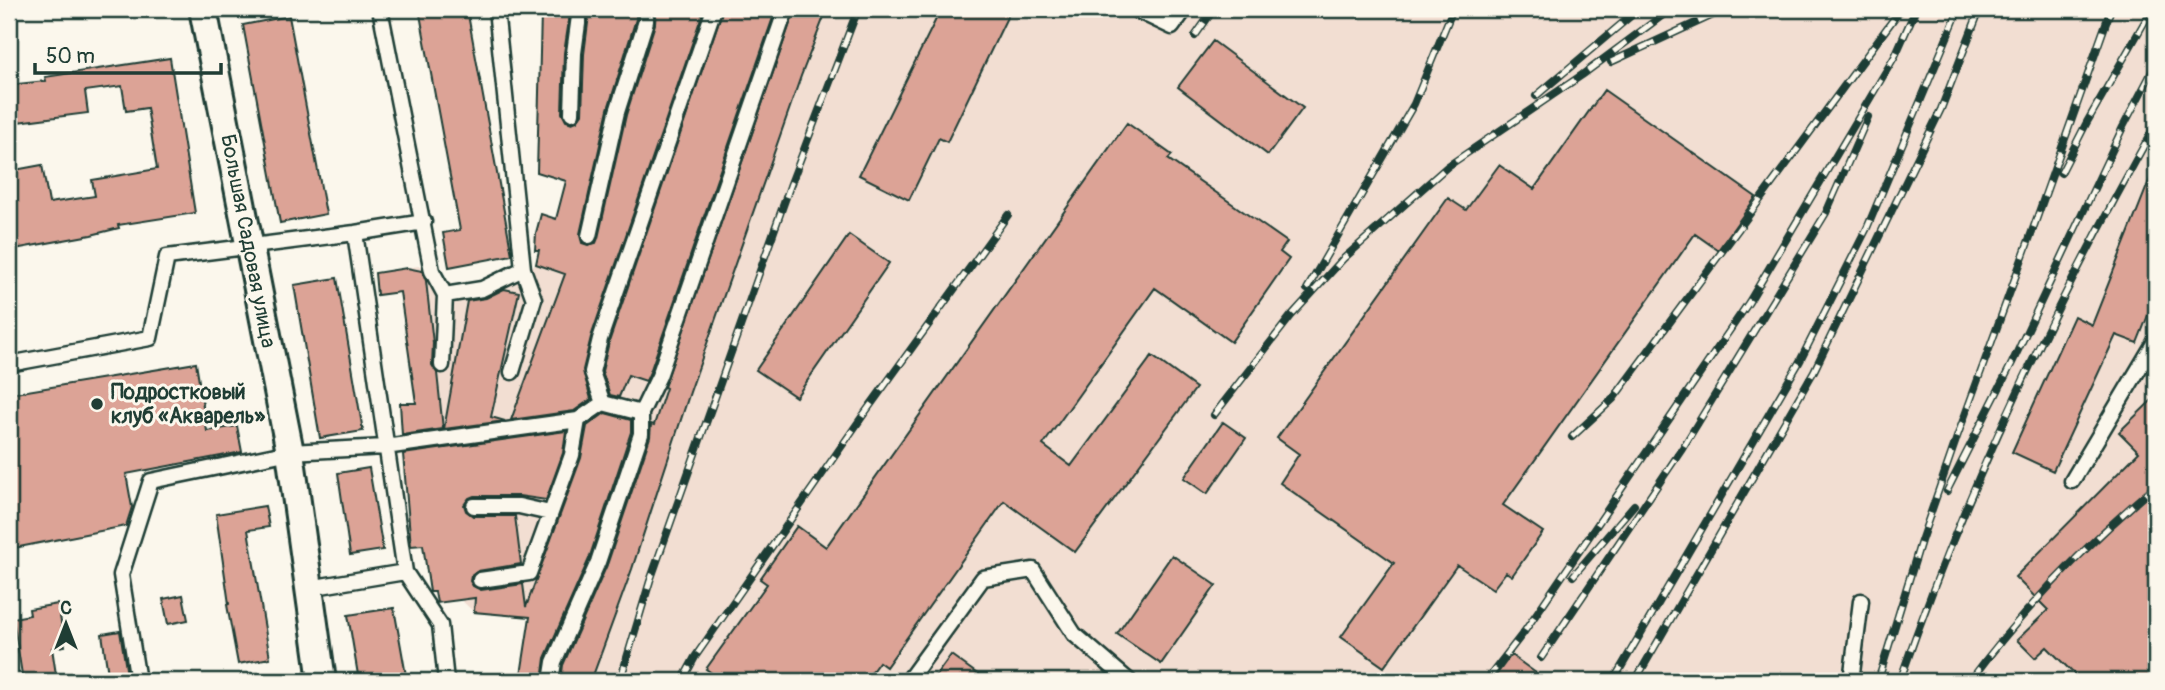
<svg xmlns="http://www.w3.org/2000/svg" width="2165" height="690" font-family="Pangolin,sans-serif">
  <style>
    .built { fill: #f2ded2 }
    .building { fill: #dca396; stroke: #1f3d34; stroke-width: 2 }
    .lines { fill: none; stroke-linecap: round; stroke-linejoin: round }
    .lane-casing { stroke: #1f3d34; stroke-width: 19 }
    .street-casing { stroke: #1f3d34; stroke-width: 32 }
    .lane { stroke: #fbf7ec; stroke-width: 14 }
    .street { stroke: #fbf7ec; stroke-width: 26 }
    .rail-casing { stroke: #1f3d34; stroke-width: 8 }
    .rail { stroke: #fbf7ec; stroke-width: 5; stroke-dasharray: 16; stroke-linecap: butt }
    .poi-dot { fill: #1f3d34; stroke: #fbf7ec; stroke-width: 2.5 }
    .labels { text-anchor: middle; dominant-baseline: central; stroke-width: 6; stroke-linejoin: round; paint-order: stroke }
    .street-label { font-size: 21px; fill: #1f3d34; stroke: #fbf7ec }
    .poi-label { font-size: 21px; font-weight: bold; fill: #1f3d34; stroke: #fbf7ec; text-anchor: start }
  </style>
  <rect width="100%" height="100%" fill="#fbf7ec"/>
  <filter id="ink" filterUnits="userSpaceOnUse"><feTurbulence type="fractalNoise" baseFrequency=".0143" numOctaves="2"/><feDisplacementMap in="SourceGraphic" scale="14" xChannelSelector="R" yChannelSelector="G"/><feConvolveMatrix kernelMatrix="1 2 1 2 8 2 1 2 1" color-interpolation-filters="sRGB"/></filter>
  <g filter="url(#ink)">
    <!-- built -->
    <path class="built" d="M 565,9 L 2156,9 L 2156,681 L 520,681 L 530,617 L 474,612 L 461,600 L 437,603 L 435,592 L 430,592 L 411,455 L 401,428 L 400,403 L 416,402 L 400,292 L 377,295 L 375,273 L 425,265 L 469,297 L 502,284 L 536,264 L 540,240 L 534,238 L 541,214 L 556,218 L 566,181 L 537,172 L 541,13 L 563,14 Z"/>
    <!-- building -->
    <path class="building" d="M 419,9 L 467,9 L 512,255 L 449,267 L 443,233 L 460,230 Z
      M 596,9 L 636,9 L 636,19 L 608,109 L 580,234 L 582,243 L 588,245 L 596,243 L 598,238 L 626,115 L 655,24 L 656,9 L 704,9 L 591,337 L 583,370 L 591,399 L 574,411 L 511,420 L 565,274 L 536,264 L 539,250 L 535,250 L 536,233 L 541,214 L 556,219 L 566,181 L 537,172 L 541,13 L 570,14 L 564,53 L 562,113 L 566,121 L 572,123 L 577,121 L 582,114 L 584,54 L 589,15 L 596,15 Z
      M 723,9 L 776,9 L 650,372 L 646,381 L 628,375 L 619,397 L 610,395 L 602,371 L 609,342 Z
      M 795,9 L 827,9 L 801,76 L 690,392 L 632,569 L 591,681 L 561,681 L 563,665 L 607,565 L 650,437 L 651,424 L 654,425 L 666,388 L 664,387 Z
      M 941,9 L 1011,9 L 947,142 L 939,138 L 909,200 L 859,175 Z
      M 289,16 L 326,214 L 280,223 L 243,25 Z
      M 1213,41 L 1303,108 L 1268,155 L 1178,87 Z
      M 170,58 L 195,213 L 118,225 L 119,228 L 91,235 L 9,250 L 9,171 L 42,165 L 49,203 L 95,196 L 92,180 L 157,169 L 147,108 L 126,111 L 122,86 L 85,91 L 88,113 L 9,123 L 9,85 L 46,81 L 45,77 Z
      M 1604,90 L 1756,197 L 1718,250 L 1695,234 L 1503,505 L 1543,532 L 1512,576 L 1506,572 L 1493,589 L 1457,565 L 1384,667 L 1341,637 L 1394,563 L 1280,483 L 1299,454 L 1277,438 L 1448,198 L 1466,210 L 1499,165 L 1534,189 Z
      M 1127,123 L 1172,155 L 1168,159 L 1287,242 L 1280,252 L 1289,259 L 1231,342 L 1155,288 L 1043,445 L 1071,466 L 1152,356 L 1196,388 L 1075,552 L 1004,501 L 886,667 L 879,662 L 865,681 L 723,681 L 706,669 L 767,584 L 760,579 L 797,526 L 826,547 Z
      M 2155,166 L 2156,295 L 2137,343 L 2116,335 L 2053,471 L 2012,452 L 2074,316 L 2092,325 Z
      M 849,235 L 889,263 L 796,397 L 756,370 Z
      M 407,268 L 422,271 L 426,281 L 433,343 L 432,365 L 437,373 L 443,429 L 402,435 L 400,403 L 416,403 L 400,292 L 377,295 L 375,273 Z
      M 337,278 L 363,431 L 320,438 L 294,285 Z
      M 504,289 L 519,292 L 491,417 L 505,421 L 444,429 L 467,301 L 486,298 Z
      M 196,363 L 207,431 L 237,426 L 242,452 L 126,474 L 132,507 L 126,526 L 9,549 L 9,394 Z
      M 2156,396 L 2156,671 L 2146,681 L 2081,681 L 2047,647 L 2035,658 L 2017,640 L 2048,610 L 2015,577 L 2139,452 L 2119,432 Z
      M 605,413 L 631,420 L 631,432 L 589,559 L 545,658 L 542,681 L 520,681 L 530,617 L 474,612 L 475,598 L 437,603 L 435,592 L 430,592 L 423,545 L 411,546 L 403,454 L 566,431 L 563,453 L 546,500 L 519,496 L 474,496 L 469,498 L 464,505 L 466,511 L 473,516 L 515,516 L 521,564 L 478,571 L 471,576 L 470,581 L 473,586 L 481,590 L 523,584 L 526,607 L 581,458 L 587,426 Z
      M 1223,422 L 1246,438 L 1207,494 L 1184,478 Z
      M 369,468 L 383,550 L 350,555 L 338,473 Z
      M 265,506 L 269,527 L 248,530 L 270,658 L 238,664 L 227,605 L 229,604 L 216,514 Z
      M 1172,555 L 1216,585 L 1161,664 L 1117,634 Z
      M 183,595 L 188,620 L 168,624 L 163,599 Z
      M 58,604 L 65,646 L 52,648 L 57,681 L 23,681 L 13,618 L 30,615 L 29,609 Z
      M 394,608 L 407,681 L 359,681 L 348,615 Z
      M 120,631 L 128,681 L 109,681 L 102,634 Z
      M 951,655 L 987,681 L 932,681 Z
      M 1511,655 L 1547,681 L 1492,681 Z"/>
    <g class="lines">
      <defs>
        <path id="lane" d="M 380,9 L 432,271 L 445,295 L 482,289 L 523,269
          M 496,9 L 523,269 L 534,299 L 512,372
          M 1134,9 L 1172,27 L 1185,9
          M 572,113 L 574,53 L 580,9
          M 355,233 L 405,572 L 440,625 L 446,681
          M 589,236 L 617,112 L 646,21 L 646,9
          M 9,364 L 150,338 L 167,257 L 355,233 L 424,222
          M 442,365 L 445,295
          M 641,413 L 603,403 L 592,372 L 600,339 L 714,9
          M 2072,481 L 2156,340
          M 474,506 L 519,506 L 550,513
          M 480,580 L 529,573 L 572,455 L 578,420 L 603,403
          M 309,588 L 405,572
          M 138,681 L 121,575 L 151,481 L 290,452 L 385,447 L 578,420
          M 551,681 L 554,662 L 598,562 L 641,434 L 641,413 L 659,376 L 786,9
          M 908,681 L 983,578 L 1033,570 L 1074,634 L 1129,681
          M 1851,681 L 1861,601"/>
        <path id="street" d="M 203,9 L 290,452 L 322,681"/>
      </defs>
      <!-- lane casing -->
      <use href="#lane" class="lane-casing"/>
      <!-- street casing -->
      <use href="#street" class="street-casing"/>
      <!-- lane -->
      <use href="#lane" class="lane"/>
      <!-- street -->
      <use href="#street" class="street"/>
      <defs>
        <path id="rail" d="M 1195,36 L 1214,9
          M 1611,62 L 1726,9
          M 1536,96 L 1639,9
          M 2061,173 L 2087,122 L 2152,9
          M 1307,289 L 1414,104 L 1453,9
          M 1214,415 L 1291,316 L 1343,259 L 1448,166 L 1582,75 L 1671,9
          M 1572,437 L 1613,399 L 1901,9
          M 1947,491 L 2012,363 L 2123,127 L 2156,64
          M 1573,576 L 1634,505
          M 1541,658 L 1682,449 L 1826,213 L 1868,117
          M 620,681 L 650,581 L 790,186 L 858,9
          M 682,681 L 695,657 L 864,414 L 1008,215
          M 1486,681 L 1524,632 L 1749,302 L 1895,56 L 1916,9
          M 1613,681 L 1800,361 L 1867,228 L 1959,9
          M 1635,681 L 1814,371 L 1941,109 L 1980,9
          M 1878,681 L 1921,541 L 1957,437 L 2034,226 L 2111,9
          M 1900,681 C 1966,487 2056,302 2156,124
          M 1970,681 C 2023,609 2088,543 2156,485"/>
      </defs>
      <!-- rail casing -->
      <use href="#rail" class="rail-casing"/>
      <!-- rail -->
      <use href="#rail" class="rail"/>
    </g>
  </g>
  <!-- markers -->
  <circle class="poi-dot" cx="97" cy="404" r="7"/>
  <g class="labels">
    <!-- street labels -->
    <g class="street-label">
      <text transform="translate(248 241) rotate(79)">Большая Садовая улица</text>
    </g>
    <!-- poi labels -->
    <g class="poi-label">
      <text x="111" y="392">Подростковый<tspan x="111" dy="24">клуб «Акварель»</tspan></text>
    </g>
  </g>
  <!-- margin -->
  <rect width="2165" height="690" fill="none" stroke="#fbf7ec" stroke-width="35"/>
  <rect x="18" y="18" width="2130" height="655" fill="none" stroke="#1f3d34" stroke-width="2.5" filter="url(#ink)"/>
  <!-- north arrow -->
  <g transform="translate(66 624)" stroke="#fbf7ec" stroke-width="5" paint-order="stroke">
  <path d="M0-5L12 26L0 18L-12 26Z" fill="#1f3d34"/>
  <text y="-10" font-size="19" font-weight="bold" text-anchor="middle" fill="#1f3d34">С</text>
  </g>
  <!-- scale -->
  <path d="M35 63v10h186v-10" fill="none" stroke="#1f3d34" stroke-width="3.5"/>
  <text x="46" y="63" font-size="21" fill="#1f3d34" stroke="#fbf7ec" stroke-width="5" paint-order="stroke">50 m</text>
</svg>
